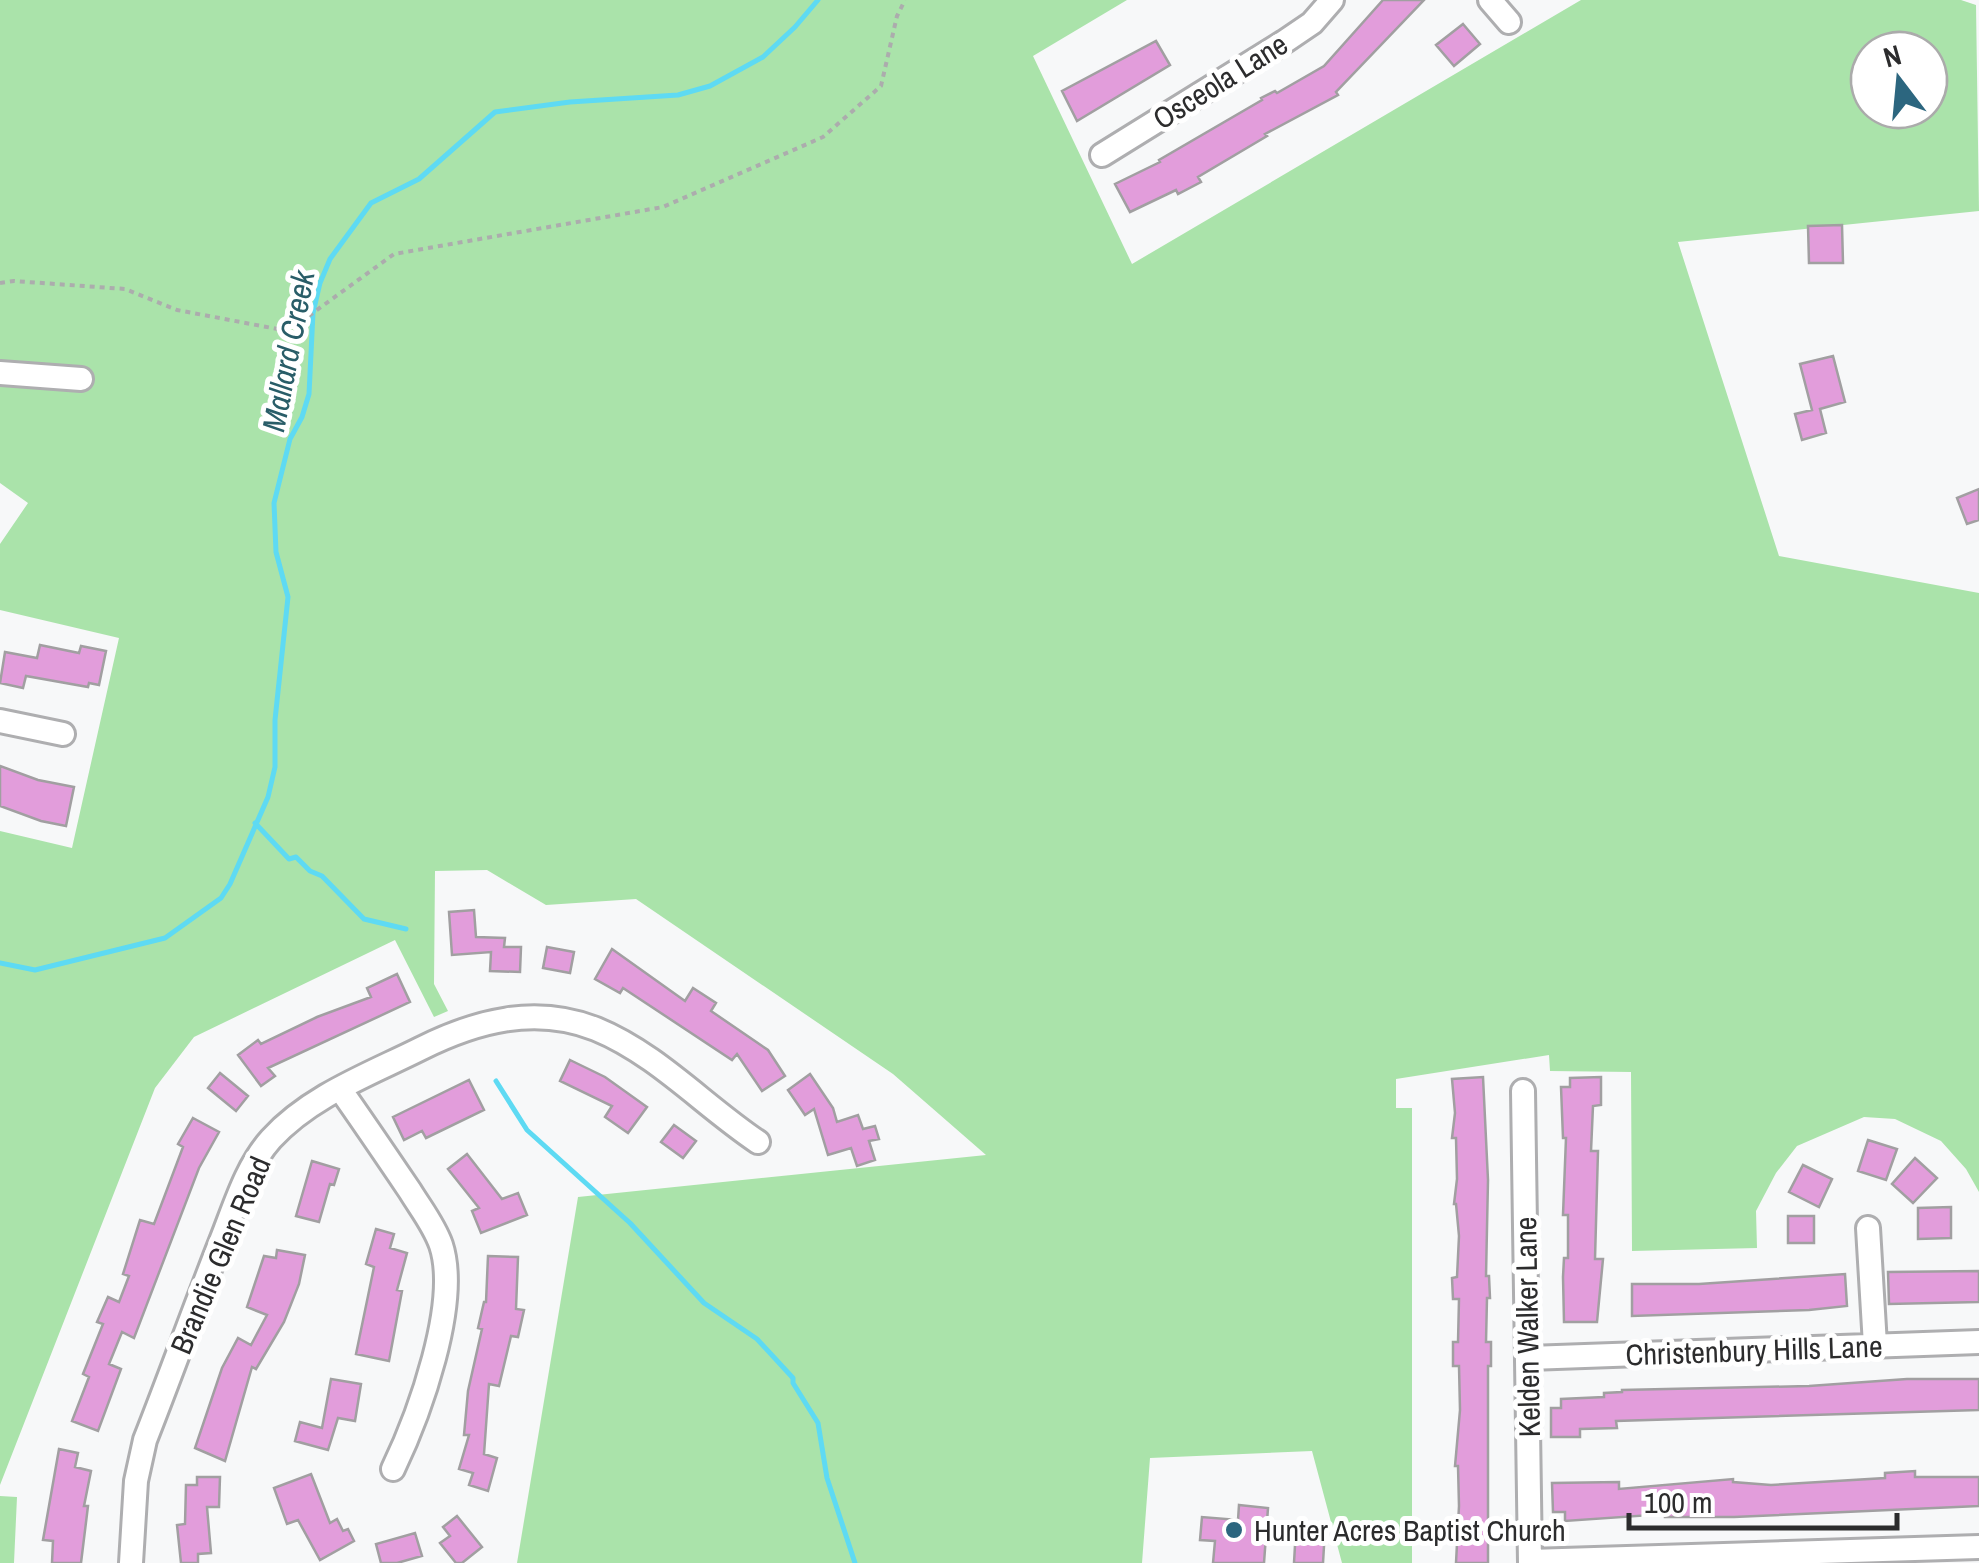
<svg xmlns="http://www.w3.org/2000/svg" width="1979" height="1563" font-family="'Archivo Narrow',sans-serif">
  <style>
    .green { fill: #aae3aa; fill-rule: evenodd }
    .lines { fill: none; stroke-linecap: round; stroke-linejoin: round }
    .stream { stroke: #5edaf3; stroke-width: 5 }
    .building { fill: #e29ddb; stroke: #a19fa1; stroke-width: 2.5 }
    .minor-casing { stroke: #aeaeb0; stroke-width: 28 }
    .path { stroke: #acacad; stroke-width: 4; stroke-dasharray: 5 5; stroke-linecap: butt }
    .minor { stroke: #fff; stroke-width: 22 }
    .poi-dot { fill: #2c667f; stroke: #fff; stroke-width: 4 }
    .labels { text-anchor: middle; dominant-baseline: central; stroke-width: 10; stroke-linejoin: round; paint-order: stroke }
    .street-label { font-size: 30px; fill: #2c2c2d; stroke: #fff }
    .poi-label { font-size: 30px; fill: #2c2c2d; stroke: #fff; text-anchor: start }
    .water-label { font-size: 32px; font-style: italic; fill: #295d68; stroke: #fff }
  </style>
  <rect width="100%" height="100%" fill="#f7f8f9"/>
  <!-- green -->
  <path class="green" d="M 0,0 L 1127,0 L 1033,56 L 1132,264 L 1581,0 L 1961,0 L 1976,5 L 1979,211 L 1678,242 L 1779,556 L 1979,593 L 1979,1192 L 1966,1169 L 1941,1141 L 1895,1119 L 1864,1117 L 1797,1146 L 1776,1173 L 1756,1211 L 1757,1248 L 1632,1251 L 1631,1072 L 1550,1071 L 1549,1055 L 1396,1079 L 1396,1108 L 1412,1108 L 1412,1563 L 1342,1563 L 1312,1451 L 1150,1458 L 1142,1563 L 517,1563 L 578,1197 L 986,1155 L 893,1074 L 636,899 L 546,905 L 487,870 L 435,871 L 434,984 L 448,1011 L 434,1017 L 395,940 L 194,1037 L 155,1088 L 0,1485 L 0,831 L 72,848 L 119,638 L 0,610 L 0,544 L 28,503 L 0,483 ZM 1869,50 L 1929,50 L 1929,110 L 1869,110 Z
    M 0,1496 L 17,1497 L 14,1563 L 0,1563 Z"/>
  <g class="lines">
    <!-- stream -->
    <path class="stream" d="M 255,823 L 289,859 L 296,857 L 310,871 L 322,876 L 364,919 L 406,929
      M 0,963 L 35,970 L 165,938 L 221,898 L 230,884 L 268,797 L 275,767 L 275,720 L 288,597 L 276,552 L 274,503 L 290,439 L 302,417 L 309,394 L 313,313 L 320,283 L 330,259 L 371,203 L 419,179 L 495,112 L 570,102 L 678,95 L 710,86 L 763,57 L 795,27 L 818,0
      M 496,1081 L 527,1130 L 630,1223 L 704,1303 L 757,1339 L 793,1378 L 793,1383 L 818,1423 L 827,1478 L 855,1563"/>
  </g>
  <!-- building -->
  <path class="building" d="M 1383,0 L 1424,0 L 1336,92 L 1338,95 L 1265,134 L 1267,136 L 1198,177 L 1201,182 L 1178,194 L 1176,190 L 1130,212 L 1115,184 L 1160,162 L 1159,160 L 1262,100 L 1261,98 L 1275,91 L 1277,93 L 1324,66 Z
    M 1463,24 L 1480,44 L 1454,66 L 1436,45 Z
    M 1156,41 L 1170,65 L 1077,121 L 1062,91 Z
    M 1842,225 L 1843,263 L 1809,263 L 1808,226 Z
    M 1833,356 L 1845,402 L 1820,409 L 1826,433 L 1802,440 L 1795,414 L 1812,410 L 1800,364 Z
    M 1979,489 L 1979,520 L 1967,524 L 1957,498 Z
    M 40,645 L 79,653 L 81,646 L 106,651 L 99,685 L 89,683 L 88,687 L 26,676 L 23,688 L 0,683 L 5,652 L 37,658 Z
    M 0,766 L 38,780 L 74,787 L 66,826 L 41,821 L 0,806 Z
    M 474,910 L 476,937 L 505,938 L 504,947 L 521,947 L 520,972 L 490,971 L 491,952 L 452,955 L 449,912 Z
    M 547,947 L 574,952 L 570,973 L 543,968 Z
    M 612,949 L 685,1001 L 693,988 L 716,1003 L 711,1011 L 768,1050 L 785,1076 L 762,1091 L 737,1054 L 732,1060 L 623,988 L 620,993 L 595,979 Z
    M 397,974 L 410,1002 L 268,1068 L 275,1076 L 261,1086 L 238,1055 L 258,1040 L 261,1044 L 317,1017 L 371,997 L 367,988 Z
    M 570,1060 L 605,1077 L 647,1107 L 628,1133 L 605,1117 L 612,1106 L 560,1081 Z
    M 220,1073 L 248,1096 L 236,1111 L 208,1088 Z
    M 810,1074 L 833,1108 L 837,1122 L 858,1115 L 863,1129 L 875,1126 L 879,1139 L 869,1141 L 875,1160 L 857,1166 L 851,1148 L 828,1155 L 814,1109 L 805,1115 L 788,1090 Z
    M 1483,1077 L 1488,1180 L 1486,1276 L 1489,1276 L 1490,1298 L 1487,1298 L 1486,1342 L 1491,1342 L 1491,1366 L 1488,1366 L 1488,1563 L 1456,1563 L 1459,1506 L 1458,1466 L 1455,1466 L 1460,1410 L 1459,1366 L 1453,1366 L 1453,1342 L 1458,1342 L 1459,1299 L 1453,1299 L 1452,1278 L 1457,1277 L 1459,1236 L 1456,1204 L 1454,1204 L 1457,1179 L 1456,1138 L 1452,1138 L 1455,1113 L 1452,1079 Z
    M 1601,1077 L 1601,1105 L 1593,1106 L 1591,1151 L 1598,1151 L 1595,1259 L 1603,1259 L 1597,1322 L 1564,1322 L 1563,1277 L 1564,1258 L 1568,1258 L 1568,1215 L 1563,1215 L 1566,1138 L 1563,1138 L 1561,1087 L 1570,1087 L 1570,1078 Z
    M 469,1080 L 484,1110 L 426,1138 L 422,1131 L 404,1140 L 393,1117 Z
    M 193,1118 L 219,1132 L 199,1168 L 134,1338 L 122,1332 L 109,1364 L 121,1369 L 98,1431 L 72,1421 L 89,1377 L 83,1374 L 103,1324 L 97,1322 L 108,1297 L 119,1302 L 129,1276 L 123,1274 L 140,1220 L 154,1224 L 183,1147 L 178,1144 Z
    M 674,1125 L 696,1141 L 683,1158 L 661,1142 Z
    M 1868,1140 L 1897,1149 L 1886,1180 L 1858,1171 Z
    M 467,1154 L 502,1199 L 518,1193 L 527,1215 L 481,1233 L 472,1211 L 479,1208 L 448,1169 Z
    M 1915,1158 L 1937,1178 L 1913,1203 L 1892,1184 Z
    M 312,1161 L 339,1169 L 334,1185 L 330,1184 L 319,1222 L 296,1216 Z
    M 1803,1165 L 1832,1179 L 1819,1207 L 1789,1192 Z
    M 1951,1207 L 1951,1238 L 1918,1239 L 1918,1208 Z
    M 1788,1216 L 1814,1216 L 1814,1243 L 1788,1243 Z
    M 376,1229 L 394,1234 L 390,1248 L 407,1253 L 397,1290 L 402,1291 L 389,1361 L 356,1354 L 374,1267 L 366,1264 Z
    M 277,1250 L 305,1255 L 299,1284 L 284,1322 L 256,1369 L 252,1367 L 225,1461 L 195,1448 L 222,1368 L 238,1338 L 251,1345 L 267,1315 L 247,1307 L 264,1256 L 276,1258 Z
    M 488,1256 L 518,1257 L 516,1309 L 524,1310 L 518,1337 L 511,1336 L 499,1386 L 489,1384 L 484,1454 L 497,1458 L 488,1491 L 469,1485 L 473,1473 L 459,1469 L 469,1435 L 464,1435 L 468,1391 L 482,1329 L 478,1328 L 484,1302 L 486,1302 Z
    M 1979,1271 L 1979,1302 L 1889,1304 L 1888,1272 Z
    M 1845,1274 L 1847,1306 L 1809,1310 L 1632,1316 L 1632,1284 L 1699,1284 Z
    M 331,1379 L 361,1384 L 355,1421 L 338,1418 L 328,1450 L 295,1441 L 300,1422 L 322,1428 Z
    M 1907,1379 L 1979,1379 L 1979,1410 L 1616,1421 L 1617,1428 L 1580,1429 L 1580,1437 L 1551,1437 L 1551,1408 L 1561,1408 L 1561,1399 L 1604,1397 L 1604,1393 L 1622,1392 L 1622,1390 L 1809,1386 Z
    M 59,1449 L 78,1453 L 75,1467 L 91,1471 L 84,1506 L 88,1506 L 81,1563 L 52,1563 L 53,1541 L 43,1540 Z
    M 1915,1471 L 1915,1477 L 1979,1477 L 1979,1506 L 1734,1517 L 1665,1517 L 1665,1514 L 1565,1521 L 1565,1512 L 1553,1512 L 1552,1483 L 1619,1482 L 1619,1489 L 1733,1479 L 1733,1482 L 1771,1485 L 1885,1478 L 1885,1473 Z
    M 311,1474 L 330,1523 L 337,1519 L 343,1531 L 348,1529 L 354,1541 L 320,1560 L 298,1520 L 287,1524 L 274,1488 Z
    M 197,1477 L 220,1477 L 219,1507 L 207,1507 L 211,1553 L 198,1554 L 198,1563 L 181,1563 L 177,1525 L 185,1524 L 186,1485 L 197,1485 Z
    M 1239,1505 L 1268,1508 L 1264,1563 L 1213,1563 L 1215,1541 L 1200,1540 L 1202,1517 L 1238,1520 Z
    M 457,1516 L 482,1547 L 462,1563 L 456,1563 L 440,1543 L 450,1536 L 443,1527 Z
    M 1296,1528 L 1325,1529 L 1323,1563 L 1294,1563 Z
    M 415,1533 L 422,1556 L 397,1563 L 381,1563 L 376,1544 Z"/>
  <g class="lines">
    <defs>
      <path id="minor" d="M 1490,0 L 1509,22
        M 1102,155 L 1284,42 L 1312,23 L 1332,0
        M 0,373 L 81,379
        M 0,721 L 63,734
        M 340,1089 C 364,1123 387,1157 410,1191 C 421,1209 434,1225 441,1245 C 460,1303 419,1415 393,1469
        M 1523,1091 L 1530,1563
        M 1868,1228 L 1875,1345
        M 1529,1358 L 1979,1342
        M 1530,1561 L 1979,1547
        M 131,1563 L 136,1481 L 145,1440 C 171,1374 195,1307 221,1241 C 235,1206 246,1167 271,1139 C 310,1096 370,1074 420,1049 C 476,1021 535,1005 596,1029 C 657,1054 704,1106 758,1142"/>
    </defs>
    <!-- minor casing -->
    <use href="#minor" class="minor-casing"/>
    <!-- path -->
    <path class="path" d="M 0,283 L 14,281 L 125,289 L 177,310 L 288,331 L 394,254 L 663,207 L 823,137 L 881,86 L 897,16 L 905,0"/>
    <!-- minor -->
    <use href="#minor" class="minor"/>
  </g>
  <!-- markers -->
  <circle class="poi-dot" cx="1234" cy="1530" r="10"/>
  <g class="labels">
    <!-- street labels -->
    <g class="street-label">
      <text transform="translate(1220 81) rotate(-32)">Osceola Lane</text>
      <text transform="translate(220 1255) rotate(-67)">Brandie Glen Road</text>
      <text transform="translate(1527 1327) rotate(-91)">Kelden Walker Lane</text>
      <text transform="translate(1754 1350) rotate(-2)">Christenbury Hills Lane</text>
    </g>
    <!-- poi labels -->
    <g class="poi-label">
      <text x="1254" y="1530">Hunter Acres Baptist Church</text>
    </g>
    <!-- water labels -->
    <g class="water-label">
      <text transform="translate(288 351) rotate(-79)">Mallard Creek</text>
    </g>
  </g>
  <!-- north arrow -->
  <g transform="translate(1899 80) rotate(344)"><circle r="48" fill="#ffffff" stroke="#ababab" stroke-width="2.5"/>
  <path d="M0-8L18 38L0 25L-18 38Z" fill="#2c667f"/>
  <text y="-15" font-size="28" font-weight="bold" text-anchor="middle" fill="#2c2c2d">N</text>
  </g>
  <!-- scale -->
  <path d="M1629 1513v15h268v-15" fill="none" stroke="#2c2c2d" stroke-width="5"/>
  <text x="1644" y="1513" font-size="30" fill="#2c2c2d" stroke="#ffffff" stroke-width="8" paint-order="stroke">100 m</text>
</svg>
